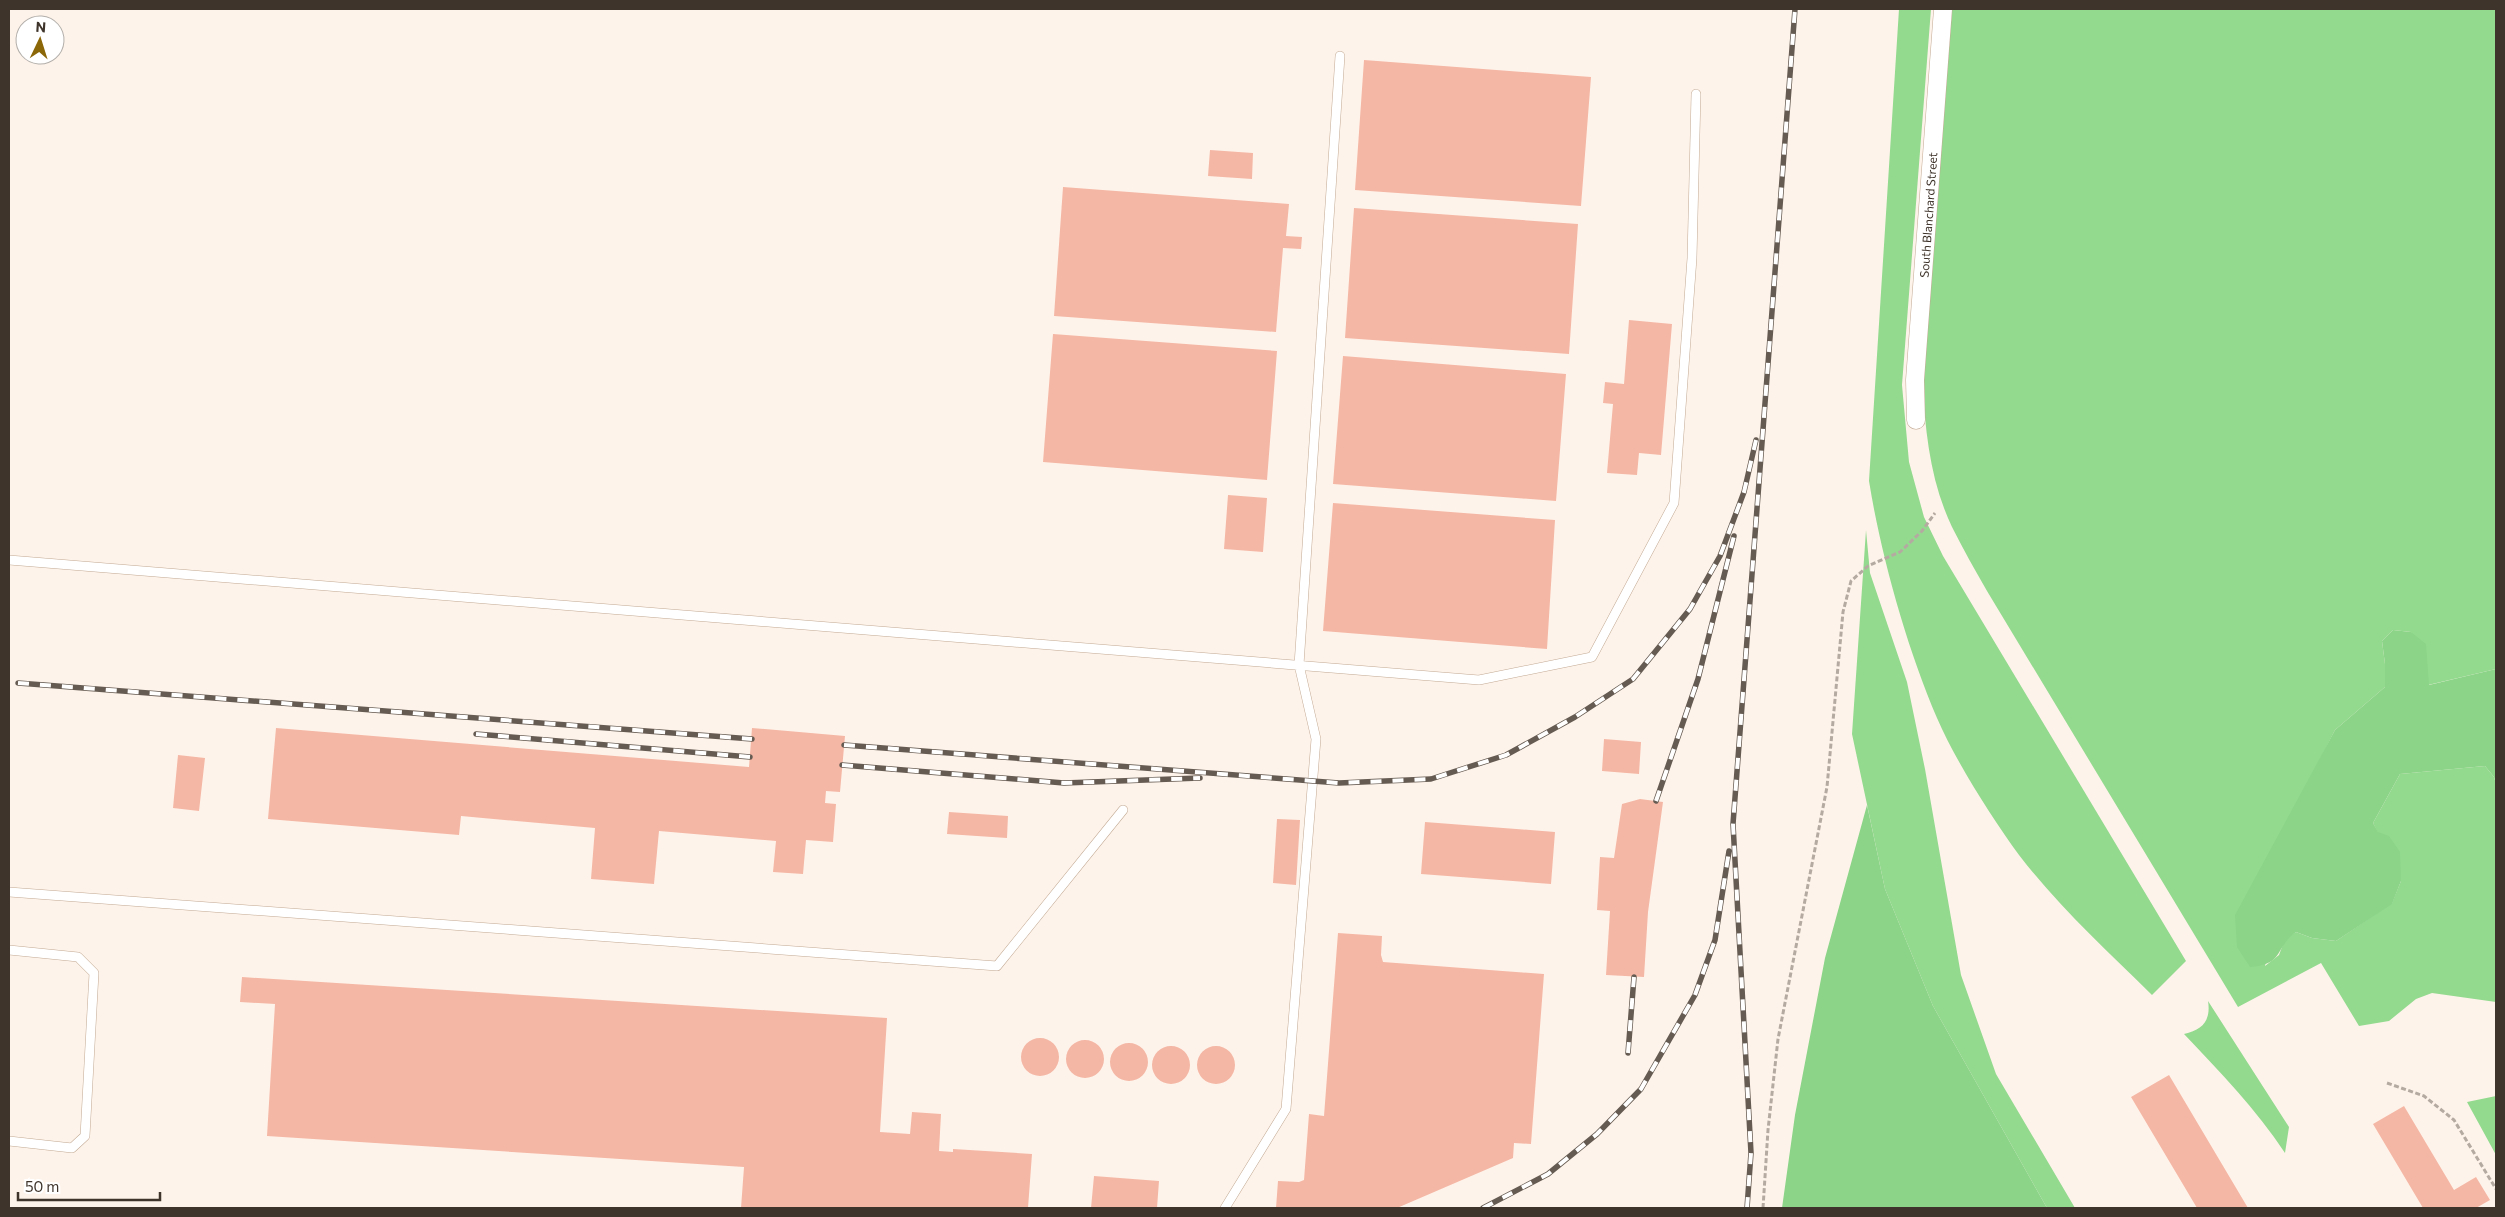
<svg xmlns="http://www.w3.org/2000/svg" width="2505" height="1217" font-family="Commissioner,sans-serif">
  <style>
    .green { fill: #93da8f }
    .forest { fill: #8bd488 }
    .building { fill: #f5b7a5 }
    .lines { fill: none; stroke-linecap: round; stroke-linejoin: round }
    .service-casing { stroke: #c2a993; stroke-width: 10 }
    .minor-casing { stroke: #c2a993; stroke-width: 19 }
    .path { stroke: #b5aaa1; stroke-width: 3; stroke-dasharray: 5 2.5; stroke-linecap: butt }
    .service { stroke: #fff; stroke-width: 9 }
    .minor { stroke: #fff; stroke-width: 18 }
    .rail-casing { stroke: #665b52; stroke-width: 5.5 }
    .rail { stroke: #fff; stroke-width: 4; stroke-dasharray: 11; stroke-linecap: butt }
    .labels { text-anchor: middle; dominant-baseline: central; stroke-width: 4; stroke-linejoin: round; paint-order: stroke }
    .street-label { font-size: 12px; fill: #3f342b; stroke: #fff }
  </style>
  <rect width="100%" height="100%" fill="#fef3ea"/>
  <!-- green -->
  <path class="green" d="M 1899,9 L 1931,9 L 1902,385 L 1909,462 L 1924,517 L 1943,556 L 2186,961 L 2152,995 C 2106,950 2058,906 2019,855 C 1992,818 1955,760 1937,718 C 1907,648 1881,556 1869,481 Z
    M 1952,9 L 2496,9 L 2496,669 L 2428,685 L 2411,632 L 2393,630 L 2382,641 L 2385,664 L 2385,687 L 2335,730 L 2314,771 L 2265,966 L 2279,955 L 2285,939 L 2296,932 L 2312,938 L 2336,941 L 2392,903 L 2401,881 L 2373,823 L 2400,774 L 2485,766 L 2494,777 L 2496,784 L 2496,1002 L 2432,993 L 2416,999 L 2389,1021 L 2359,1026 L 2321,963 L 2238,1007 L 1987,591 C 1975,570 1963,549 1952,527 C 1931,483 1925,433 1923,385 Z
    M 1866,530 L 1870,573 L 1907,682 L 1925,769 L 1961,975 L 1996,1074 L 2075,1208 L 2047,1208 L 1933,1006 L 1885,889 L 1852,734 Z
    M 2208,1001 L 2289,1127 L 2285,1153 C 2256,1109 2220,1072 2184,1034 C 2203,1030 2211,1020 2208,1001 Z
    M 2496,1096 L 2496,1155 L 2467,1102 Z"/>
  <!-- forest -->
  <path class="forest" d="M 2393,630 L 2411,632 L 2426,644 L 2429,685 L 2496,669 L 2496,784 L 2494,777 L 2485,766 L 2400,774 L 2373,823 L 2378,832 L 2389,836 L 2400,852 L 2401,881 L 2392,904 L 2336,941 L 2312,938 L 2296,932 C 2274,948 2285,964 2250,967 L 2237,947 L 2235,915 L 2335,730 L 2385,687 L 2385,664 L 2382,641 Z
    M 1867,805 L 1885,889 L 1933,1006 L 2047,1208 L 1782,1208 L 1795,1115 L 1825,958 Z"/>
  <!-- building -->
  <path class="building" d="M 1364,60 L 1591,77 L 1581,206 L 1355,190 Z
    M 1210,150 L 1253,153 L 1252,179 L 1208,176 Z
    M 1063,187 L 1289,204 L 1286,236 L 1302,237 L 1301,249 L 1283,248 L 1276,332 L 1054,316 Z
    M 1354,208 L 1578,224 L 1569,354 L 1345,338 Z
    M 1629,320 L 1672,324 L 1661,455 L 1639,453 L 1637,475 L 1607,473 L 1613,404 L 1603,403 L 1605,382 L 1624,384 Z
    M 1053,334 L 1277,351 L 1267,480 L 1043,462 Z
    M 1343,356 L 1566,374 L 1556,501 L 1333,484 Z
    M 1228,495 L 1267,498 L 1263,552 L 1224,549 Z
    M 1333,503 L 1555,520 L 1547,649 L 1323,631 Z
    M 276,728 L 749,767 L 752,728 L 845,736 L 840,792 L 826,791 L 825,803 L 836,804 L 833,842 L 806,840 L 803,874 L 773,872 L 776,841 L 659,831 L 654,884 L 591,879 L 595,828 L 461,816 L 459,835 L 268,819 Z
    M 1604,739 L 1641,742 L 1639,774 L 1602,771 Z
    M 178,755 L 205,758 L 199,811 L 173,808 Z
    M 1640,799 L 1663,802 L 1648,912 L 1644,977 L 1606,975 L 1610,911 L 1597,910 L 1600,857 L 1614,858 L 1622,804 Z
    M 949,812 L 1008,816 L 1007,838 L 947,834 Z
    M 1277,819 L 1300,820 L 1296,885 L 1273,883 Z
    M 1425,822 L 1555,832 L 1551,884 L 1421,874 Z
    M 1338,933 L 1382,936 L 1381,955 L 1383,962 L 1544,974 L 1531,1144 L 1514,1143 L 1513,1158 L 1397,1208 L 1276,1208 L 1278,1181 L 1299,1182 L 1304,1180 L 1309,1114 L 1324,1116 Z
    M 242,977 L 887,1018 L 880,1132 L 910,1134 L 912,1112 L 941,1114 L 939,1151 L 953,1152 L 953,1149 L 1032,1154 L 1028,1208 L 741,1208 L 744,1167 L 267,1136 L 275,1004 L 240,1002 Z
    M1021 1057a19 19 0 1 1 38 0a19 19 0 1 1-38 0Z
    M1066 1059a19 19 0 1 1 38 0a19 19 0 1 1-38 0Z
    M1110 1062a19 19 0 1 1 38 0a19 19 0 1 1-38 0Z
    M1197 1065a19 19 0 1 1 38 0a19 19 0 1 1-38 0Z
    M1152 1065a19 19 0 1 1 38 0a19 19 0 1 1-38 0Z
    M 2169,1075 L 2248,1208 L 2197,1208 L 2131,1097 Z
    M 2404,1106 L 2454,1190 L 2476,1177 L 2490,1200 L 2476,1208 L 2423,1208 L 2373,1124 Z
    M 1094,1176 L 1159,1181 L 1157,1208 L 1091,1208 Z"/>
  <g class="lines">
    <defs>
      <path id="service" d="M 9,560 L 1479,680 L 1592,657 L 1674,503 L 1692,258 L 1696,94
        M 9,892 L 997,966 L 1123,810
        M 9,950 L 78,957 L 94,973 L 85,1136 L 72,1148 L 9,1141
        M 1225,1208 L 1286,1109 L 1316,739 L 1299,665 L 1340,56"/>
      <path id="minor" d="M 1916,420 L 1915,380 L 1943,9"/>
    </defs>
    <!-- service casing -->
    <use href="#service" class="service-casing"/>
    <!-- minor casing -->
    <use href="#minor" class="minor-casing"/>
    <!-- path -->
    <path class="path" d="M 2387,1083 L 2424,1096 L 2454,1120 L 2496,1189
      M 1763,1208 L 1768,1130 L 1778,1039 L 1827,787 L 1843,612 L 1851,581 L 1868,566 L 1900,552 L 1922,531 L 1935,513"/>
    <!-- service -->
    <use href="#service" class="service"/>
    <!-- minor -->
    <use href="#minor" class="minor"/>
    <defs>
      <path id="rail" d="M 18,683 L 752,739
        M 476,734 L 750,757
        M 844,745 L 1339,783 L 1431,779 L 1506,755 L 1575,717 L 1633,679 L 1690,609 L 1720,556 L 1744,492 L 1756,440
        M 842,765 L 1064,783 L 1200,778
        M 1656,801 L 1698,679 L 1734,536
        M 1628,1053 L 1634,977
        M 1483,1208 L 1548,1174 L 1597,1134 L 1641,1089 L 1695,995 L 1715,940 L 1729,851
        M 1747,1208 L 1751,1153 L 1733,824 L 1795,9"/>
    </defs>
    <!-- rail casing -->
    <use href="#rail" class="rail-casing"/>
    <!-- rail -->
    <use href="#rail" class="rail"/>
  </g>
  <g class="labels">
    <!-- street labels -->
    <g class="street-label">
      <text transform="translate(1928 215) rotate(-86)">South Blanchard Street</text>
    </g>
  </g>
  <!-- border -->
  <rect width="2505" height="1217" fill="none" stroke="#3f342b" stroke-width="20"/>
  <!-- north arrow -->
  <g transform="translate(40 40) rotate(4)"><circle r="24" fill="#ffffff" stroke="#b2aeaa"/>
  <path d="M0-4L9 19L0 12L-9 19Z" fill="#8c6708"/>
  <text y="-8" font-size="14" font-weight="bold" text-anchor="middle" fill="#3f342b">N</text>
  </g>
  <!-- scale -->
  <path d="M18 1192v8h142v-8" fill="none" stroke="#3f342b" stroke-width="2.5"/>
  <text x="25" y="1192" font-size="15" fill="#3f342b" stroke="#ffffff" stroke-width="4" paint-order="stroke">50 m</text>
</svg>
